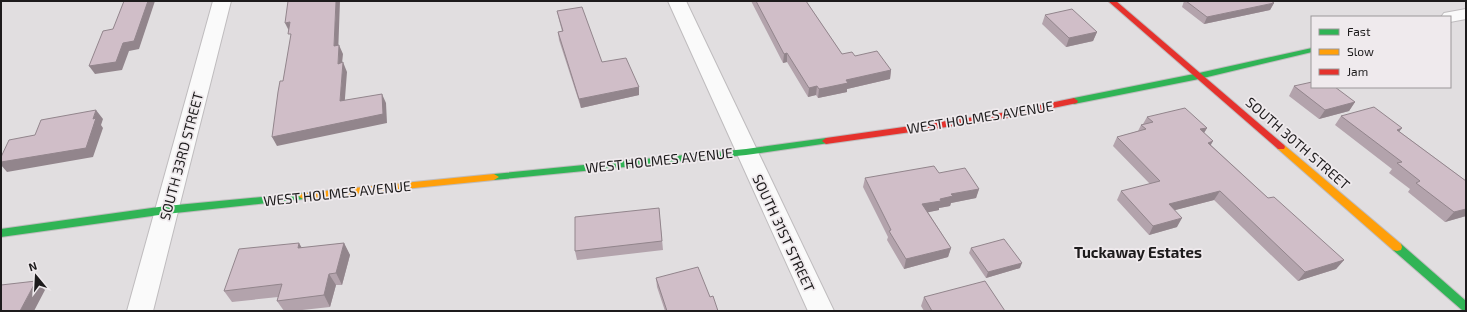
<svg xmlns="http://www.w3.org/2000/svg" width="1467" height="312" font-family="'Exo 2',sans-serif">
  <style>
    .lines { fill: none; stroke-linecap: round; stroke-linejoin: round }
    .street-casing { stroke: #bfbcbe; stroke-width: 2 }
    .fast-casing { stroke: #bfbcbe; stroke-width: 2 }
    .slow-casing { stroke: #bfbcbe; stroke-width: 2 }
    .jam-casing { stroke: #bfbcbe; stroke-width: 2 }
    .street { fill: #fafafa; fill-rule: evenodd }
    .fast { fill: #30b455; fill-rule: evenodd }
    .slow { fill: #ff9f0a; fill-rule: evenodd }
    .jam { fill: #e5322d; fill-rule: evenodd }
    .wall { fill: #b3a3ac }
    .shaded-wall { fill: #92858c }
    .building { fill: #d0bec8; stroke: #92858c }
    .labels { text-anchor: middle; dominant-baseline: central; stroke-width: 3.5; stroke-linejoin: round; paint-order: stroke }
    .street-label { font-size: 14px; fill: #1d1b1c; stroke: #efeaed }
    .neighbourhood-label { font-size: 15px; font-weight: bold; fill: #1d1b1c; stroke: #efeaed }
  </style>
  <rect width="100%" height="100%" fill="#e1dee0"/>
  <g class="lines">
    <defs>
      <path id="street" d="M 213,1 L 231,1 L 153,311 L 127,311 Z
        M 668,1 L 686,1 L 834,311 L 808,311 Z
        M 1466,9 L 1466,19 L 1450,22 L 1450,17 L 1441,17 L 1444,13 Z"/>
      <path id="fast" d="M 1312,48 L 1312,52 L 1199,79 L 1074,104 L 1070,101 L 1074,98 L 1199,73 Z
        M 826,138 L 830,141 L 829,143 L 746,155 L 494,180 L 489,177 L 494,174 L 746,149 Z
        M 304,193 L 307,194 L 309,196 L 307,198 L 304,199 L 166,214 L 1,237 L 1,229 L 166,206 Z
        M 1397,243 L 1401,244 L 1466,301 L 1466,311 L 1462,310 L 1393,250 L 1392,247 L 1393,244 Z"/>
      <path id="slow" d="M 1281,144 L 1284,145 L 1401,244 L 1402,247 L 1401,250 L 1397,251 L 1393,250 L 1278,149 L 1277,147 Z
        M 494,174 L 499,177 L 494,180 L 304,199 L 301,198 L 299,196 L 301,194 L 304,193 Z"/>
      <path id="jam" d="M 1108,1 L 1116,1 L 1284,145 L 1285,147 L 1284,149 L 1278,149 Z
        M 1074,98 L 1078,101 L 1077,103 L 996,120 L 826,144 L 822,141 L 826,138 L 996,114 Z"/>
    </defs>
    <!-- street casing -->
    <use href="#street" class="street-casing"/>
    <!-- fast casing -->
    <use href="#fast" class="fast-casing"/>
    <!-- slow casing -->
    <use href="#slow" class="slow-casing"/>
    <!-- jam casing -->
    <use href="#jam" class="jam-casing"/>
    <!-- street -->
    <use href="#street" class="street"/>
    <!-- fast -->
    <use href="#fast" class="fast"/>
    <!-- slow -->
    <use href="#slow" class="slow"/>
    <!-- jam -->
    <use href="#jam" class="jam"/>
  </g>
  <!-- wall -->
  <path class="wall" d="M 751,1 L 806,1 L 842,54 L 855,56 L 891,70 L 890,79 L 847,89 L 847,92 L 818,98 L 816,95 L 808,97 L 787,62 L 783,63 Z
    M 1184,1 L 1271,1 L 1274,3 L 1270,10 L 1204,24 L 1182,7 Z
    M 557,11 L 602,62 L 639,87 L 639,95 L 581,108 L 559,40 L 558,32 L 562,31 L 559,20 Z
    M 1045,15 L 1097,32 L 1093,41 L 1066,47 L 1042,24 Z
    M 1294,86 L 1355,102 L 1349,111 L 1319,119 L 1289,96 Z
    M 1341,116 L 1400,132 L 1466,181 L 1466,216 L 1445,222 L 1408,192 L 1410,189 L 1389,173 L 1392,169 L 1335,125 Z
    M 1147,117 L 1207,128 L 1204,133 L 1211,145 L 1268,198 L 1344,260 L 1336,269 L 1298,281 L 1214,200 L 1175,210 L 1177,227 L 1149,235 L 1117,200 L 1121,191 L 1150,184 L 1113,146 L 1117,137 L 1138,131 L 1141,125 L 1143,124 Z
    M 939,173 L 979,189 L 976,198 L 951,203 L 950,206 L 939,208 L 939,210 L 928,212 L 951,248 L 948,257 L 904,269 L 887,240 L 888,237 L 863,187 L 865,178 Z
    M 659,208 L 663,250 L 577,260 L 575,251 Z
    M 344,243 L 350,255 L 342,285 L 336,285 L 330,307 L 293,311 L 284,311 L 277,301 L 278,297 L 232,302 L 224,291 L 302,248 Z
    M 971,248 L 1020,268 L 986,278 L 969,253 Z
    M 656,278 L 710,297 L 718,311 L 665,311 L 657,287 Z
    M 924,297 L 1005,311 L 924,311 L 921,306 Z"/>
  <!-- shaded-wall -->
  <path class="shaded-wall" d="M 148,1 L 155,1 L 139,49 L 129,51 L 122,70 L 95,74 L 89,66 Z
    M 336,1 L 340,1 L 338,55 L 334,46 Z
    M 1274,3 L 1270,10 L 1204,24 L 1207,17 Z
    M 290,22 L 289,31 L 285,23 Z
    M 1097,32 L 1093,41 L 1066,47 L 1069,38 Z
    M 339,45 L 343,54 L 341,73 L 338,64 Z
    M 787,53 L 787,62 L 783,63 L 784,54 Z
    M 343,62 L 347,72 L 344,111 L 340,101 Z
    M 891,70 L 890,79 L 847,89 L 847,92 L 818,98 L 819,89 L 846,80 Z
    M 817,86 L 816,95 L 808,97 L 809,88 Z
    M 639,87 L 639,95 L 581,108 L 579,99 Z
    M 382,94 L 386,103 L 387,123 L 277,146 L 272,137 Z
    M 1355,102 L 1349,111 L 1319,119 L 1325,110 Z
    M 96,110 L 103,119 L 101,125 L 103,128 L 93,157 L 7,172 L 1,165 L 1,162 L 93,119 Z
    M 1207,128 L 1202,136 L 1200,129 Z
    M 1402,128 L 1395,137 L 1397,130 Z
    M 1213,141 L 1208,150 L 1208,143 Z
    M 979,189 L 976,198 L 951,203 L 950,206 L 939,208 L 939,210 L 920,214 L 922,204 L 940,199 L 951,194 Z
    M 1220,191 L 1214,200 L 1164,213 L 1169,204 Z
    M 1466,209 L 1466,216 L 1445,222 L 1454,212 Z
    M 1182,218 L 1177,227 L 1149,235 L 1153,226 Z
    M 299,243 L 306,255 L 298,248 Z
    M 344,243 L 350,255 L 342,285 L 336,273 Z
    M 951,248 L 948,257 L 904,269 L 906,259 Z
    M 1344,260 L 1336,269 L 1298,281 L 1305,272 Z
    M 1022,263 L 1020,268 L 986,278 L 988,272 Z
    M 329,274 L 336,285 L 330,307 L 324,295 Z
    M 36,281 L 45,290 L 34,311 L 20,311 Z"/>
  <!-- building -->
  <path class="building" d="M 124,1 L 148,1 L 134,41 L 123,43 L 116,62 L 89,66 L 103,31 L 113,29 Z
    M 288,1 L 336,1 L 334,46 L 339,45 L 338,64 L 343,62 L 340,101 L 382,94 L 383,114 L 272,137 L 278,92 L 280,81 L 283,81 L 291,34 L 288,34 L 290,22 L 285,23 Z
    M 756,1 L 806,1 L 842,54 L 852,52 L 855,56 L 877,51 L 891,70 L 846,80 L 848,83 L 819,89 L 817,86 L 809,88 L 787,53 L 784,54 Z
    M 1186,1 L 1271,1 L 1274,3 L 1207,17 Z
    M 582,7 L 602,62 L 626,58 L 639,87 L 579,99 L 558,32 L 563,31 L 557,11 Z
    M 1072,9 L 1097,32 L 1069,38 L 1045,15 Z
    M 1312,82 L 1312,87 L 1335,87 L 1355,102 L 1325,110 L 1294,86 Z
    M 1374,107 L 1402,128 L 1397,130 L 1466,181 L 1466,209 L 1454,212 L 1416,183 L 1420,181 L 1397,163 L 1402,162 L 1341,116 Z
    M 1185,108 L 1207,128 L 1200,129 L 1213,141 L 1208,143 L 1268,198 L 1274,197 L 1344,260 L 1305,272 L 1220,191 L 1169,204 L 1182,218 L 1153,226 L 1121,191 L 1160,181 L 1117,137 L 1146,129 L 1141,125 L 1153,122 L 1147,117 Z
    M 96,110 L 93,119 L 96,118 L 86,148 L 1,162 L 1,157 L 9,140 L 35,135 L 41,120 Z
    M 934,166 L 939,173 L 965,168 L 979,189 L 951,194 L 953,196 L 940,199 L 941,201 L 922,204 L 951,248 L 906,259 L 889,231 L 891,230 L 865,178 Z
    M 659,208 L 662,241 L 575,251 L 575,217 Z
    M 1004,239 L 1022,263 L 988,272 L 971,248 Z
    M 299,243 L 298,248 L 344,243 L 336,273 L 329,274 L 324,295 L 277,301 L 282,284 L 224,291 L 239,249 Z
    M 698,267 L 710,297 L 713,296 L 718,311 L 667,311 L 656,278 Z
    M 36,281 L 20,311 L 1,311 L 1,285 Z
    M 985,281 L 1005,311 L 932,311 L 924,297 Z"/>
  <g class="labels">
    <!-- street labels -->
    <g class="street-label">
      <text transform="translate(980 117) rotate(-9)">WEST HOLMES AVENUE</text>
      <text transform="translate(1298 143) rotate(41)">SOUTH 30TH STREET</text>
      <text transform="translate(181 156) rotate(-75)">SOUTH 33RD STREET</text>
      <text transform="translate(659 160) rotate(-6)">WEST HOLMES AVENUE</text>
      <text transform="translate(337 193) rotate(-6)">WEST HOLMES AVENUE</text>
      <text transform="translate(784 233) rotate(65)">SOUTH 31ST STREET</text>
    </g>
    <!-- neighbourhood labels -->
    <g class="neighbourhood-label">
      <text x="1138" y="252">Tuckaway Estates</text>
    </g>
  </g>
  <!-- border -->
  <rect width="1467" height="312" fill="none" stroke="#1d1b1c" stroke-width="4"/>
  <!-- legend -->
  <rect x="1311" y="16" width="140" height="72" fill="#efeaed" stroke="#9b9799"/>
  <rect x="1319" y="29" width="20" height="6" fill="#30b455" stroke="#9b9799"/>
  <text x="1347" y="36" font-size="12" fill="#1d1b1c">Fast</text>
  <rect x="1319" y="49" width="20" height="6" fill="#ff9f0a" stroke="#9b9799"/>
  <text x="1347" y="56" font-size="12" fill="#1d1b1c">Slow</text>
  <rect x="1319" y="69" width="20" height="6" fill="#e5322d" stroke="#9b9799"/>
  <text x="1347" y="76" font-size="12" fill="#1d1b1c">Jam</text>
  <!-- north arrow -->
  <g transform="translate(36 276) rotate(342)" stroke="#efeaed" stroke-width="3" paint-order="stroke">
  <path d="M0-3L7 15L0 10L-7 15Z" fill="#1d1b1c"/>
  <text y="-6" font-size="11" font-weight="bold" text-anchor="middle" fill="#1d1b1c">N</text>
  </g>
</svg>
